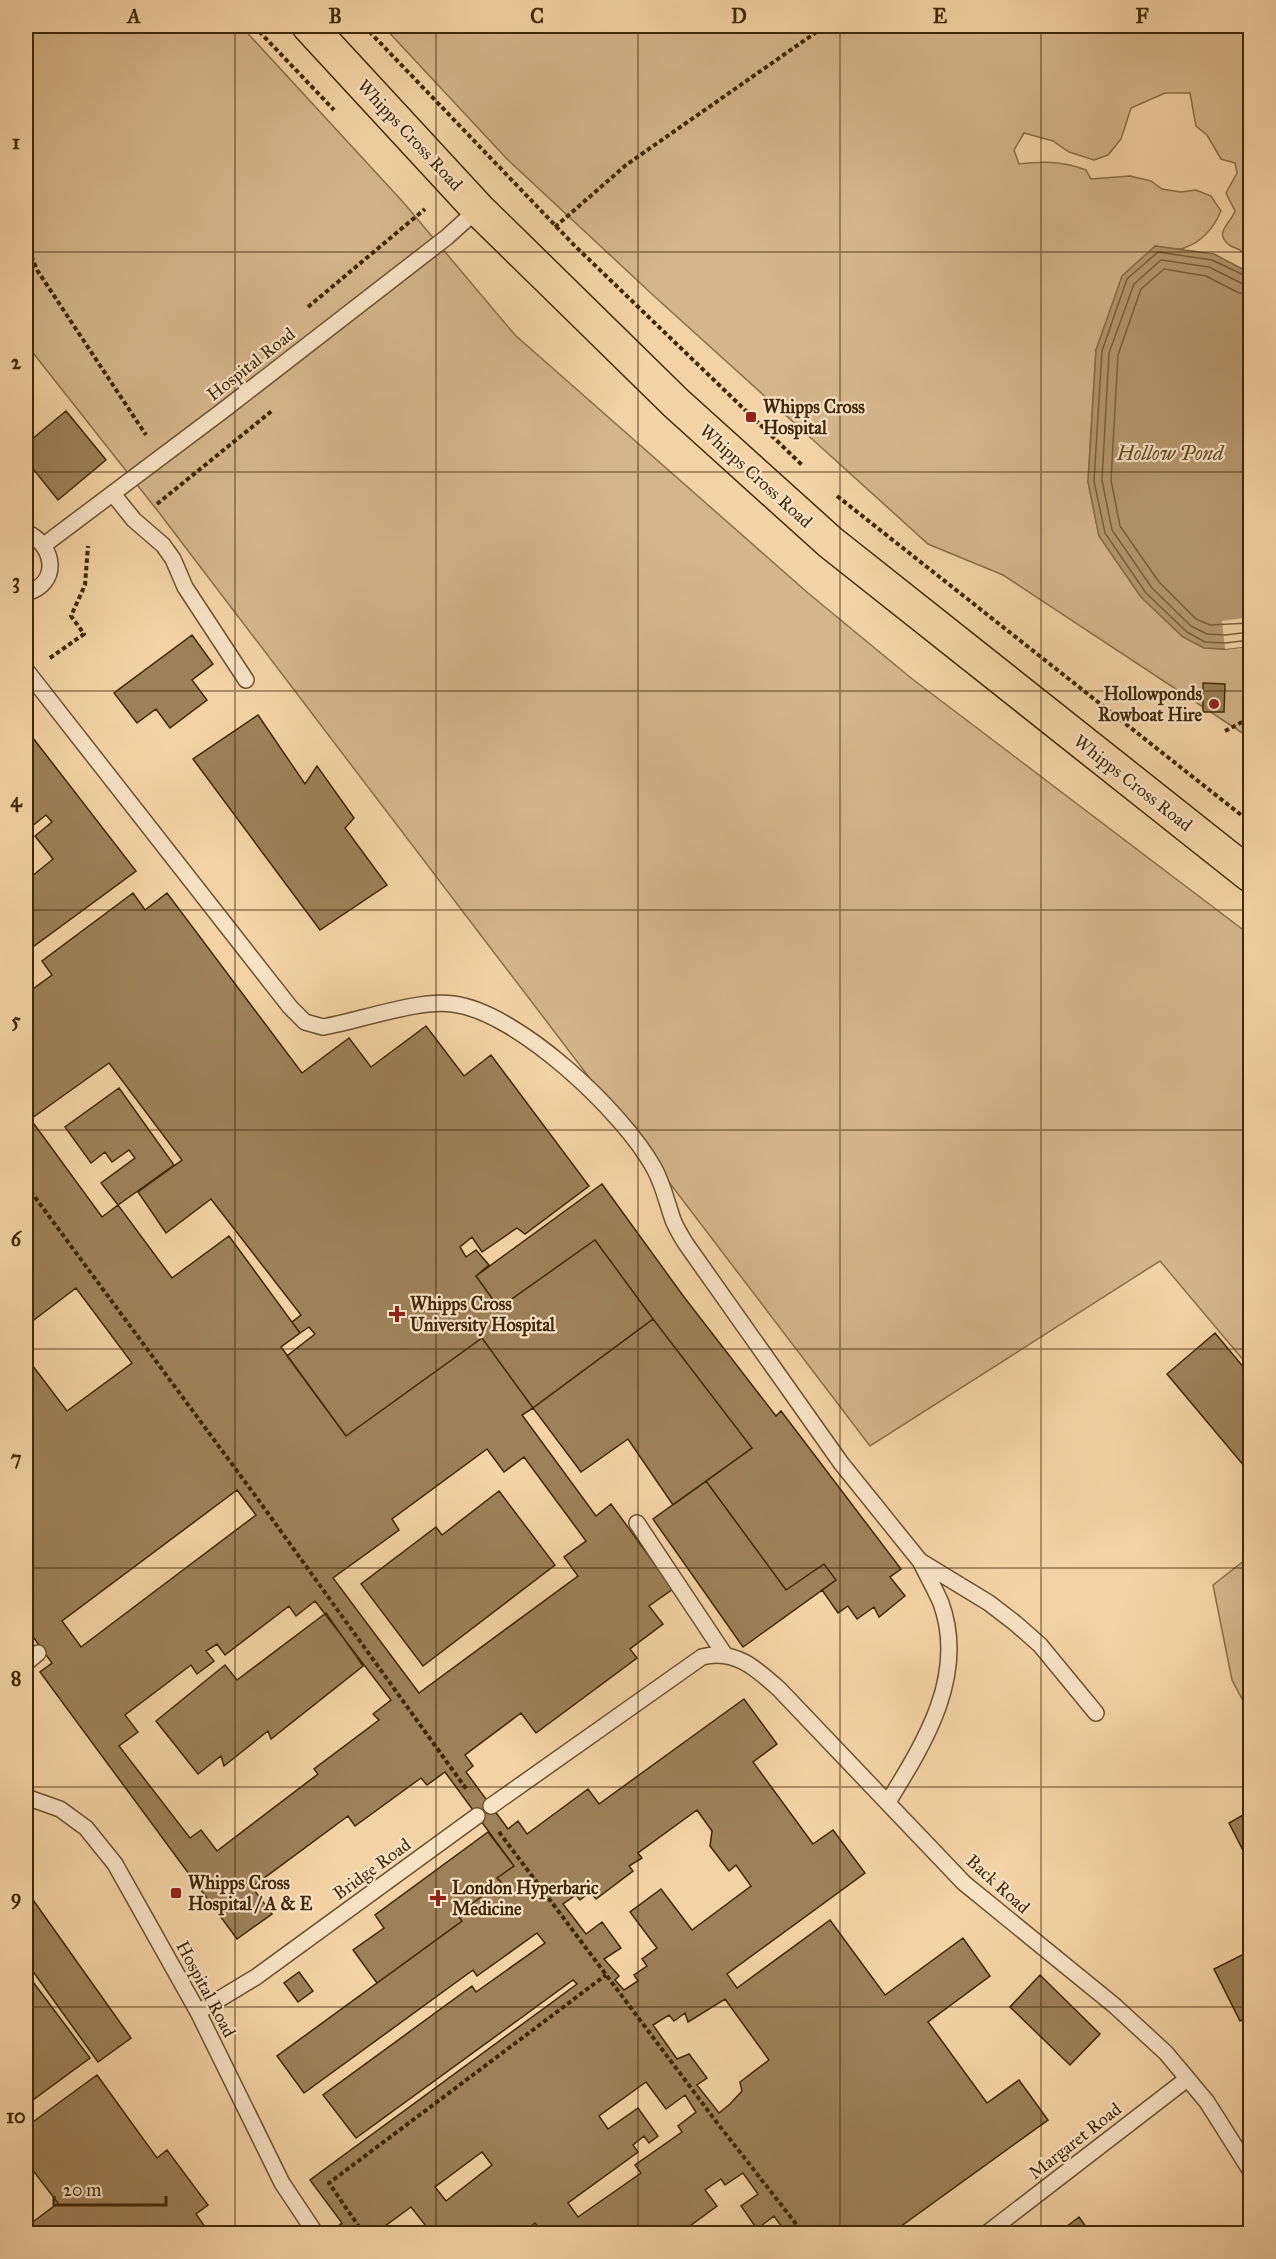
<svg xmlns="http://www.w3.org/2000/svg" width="1276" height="2259" font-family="'IM FELL Great Primer',serif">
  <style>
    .green { fill: #d4b68a; stroke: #8a6f48; stroke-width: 1.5 }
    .water { fill: #b6996f; stroke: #866c45; stroke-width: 1.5 }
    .pier { fill: #f3d3a5 }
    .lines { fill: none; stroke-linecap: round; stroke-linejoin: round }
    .shore { stroke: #7a603a; stroke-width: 1.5 }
    .building { fill: #9d8158; stroke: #3f2805; stroke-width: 1.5; fill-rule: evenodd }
    .service-casing { stroke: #6c532d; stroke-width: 18 }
    .primary-casing { stroke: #3f2805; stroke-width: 36 }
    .path { stroke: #3f2805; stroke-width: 4; stroke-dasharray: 4.5 3; stroke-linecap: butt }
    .service { stroke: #f7e2c4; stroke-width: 15 }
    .primary { stroke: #f3d3a5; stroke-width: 33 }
    .grid { fill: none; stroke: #3f2805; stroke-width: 1.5; stroke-opacity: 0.55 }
    .poi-dot { fill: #8f2418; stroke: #f7e2c4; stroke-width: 2 }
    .labels { text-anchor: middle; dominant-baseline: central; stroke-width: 4.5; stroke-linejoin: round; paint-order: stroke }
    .street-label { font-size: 18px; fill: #3f2805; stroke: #f7e2c4 }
    .poi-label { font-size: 18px; font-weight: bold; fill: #3f2805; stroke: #f7e2c4; text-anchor: start }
    .water-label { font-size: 20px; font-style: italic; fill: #634a25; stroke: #f7e2c4 }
    .neatline { fill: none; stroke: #3f2805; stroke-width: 2 }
    .grid-label { font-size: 20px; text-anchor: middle; font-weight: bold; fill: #3f2805 }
  </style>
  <rect width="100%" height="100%" fill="#f3d3a5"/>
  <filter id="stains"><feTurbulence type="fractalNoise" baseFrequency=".00333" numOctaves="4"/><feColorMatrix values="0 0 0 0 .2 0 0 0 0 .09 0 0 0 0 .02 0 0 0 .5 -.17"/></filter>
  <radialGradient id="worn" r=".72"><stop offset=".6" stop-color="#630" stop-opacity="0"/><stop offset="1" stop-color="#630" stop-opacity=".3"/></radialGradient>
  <!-- green -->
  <path class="green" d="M 26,26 L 241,26 L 403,202 L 515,335 L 808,593 L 911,678 L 1250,935 L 1250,1368 L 1160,1261 L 870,1446 L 157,510 L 26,344 Z
    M 383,26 L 1250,26 L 1250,262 C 1246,259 1245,254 1241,251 C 1238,248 1232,248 1228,244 C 1214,232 1231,223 1235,211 L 1226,193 L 1237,173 L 1235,163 L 1221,159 L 1207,135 L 1196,126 L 1190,93 L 1165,93 L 1131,108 L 1121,139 L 1108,155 L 1094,160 L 1069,152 L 1053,141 L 1024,133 L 1014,150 L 1019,164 C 1043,161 1063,161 1086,170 L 1091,179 L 1130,176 L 1151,181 L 1162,189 L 1181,192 L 1196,190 L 1211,196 L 1221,211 C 1214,227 1202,242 1184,248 C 1177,251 1163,247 1155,246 L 1096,350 L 1088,481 L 1099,536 L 1141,597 L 1183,637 L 1204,648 L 1225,649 L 1250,646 L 1250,738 L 1003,575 L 928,544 L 654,296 L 507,159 Z
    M 1250,1556 L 1250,1714 L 1232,1680 L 1213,1585 Z"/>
  <!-- water -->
  <path class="water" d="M 1155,246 L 1214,254 L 1250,273 L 1250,646 L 1225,649 L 1204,648 L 1183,637 L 1141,597 L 1099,536 L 1088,482 L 1096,350 L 1122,276 Z"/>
  <!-- pier -->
  <path class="pier" d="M 1250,617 L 1250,646 L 1225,649 L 1222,621 Z"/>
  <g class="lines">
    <!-- shore -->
    <path class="shore" d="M 1250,278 L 1212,260 L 1158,252 L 1127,279 L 1102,351 L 1094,481 L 1105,533 L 1146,593 L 1187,632 L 1205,642 L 1225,643 L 1250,640
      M 1250,286 L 1243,284 L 1209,267 L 1161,260 L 1134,284 L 1109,353 L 1102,480 L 1112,530 L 1152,588 L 1191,626 L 1207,634 L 1225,635 L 1250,632
      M 1250,295 L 1239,293 L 1206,276 L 1164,269 L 1141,289 L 1118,355 L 1111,480 L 1120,526 L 1159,582 L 1196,619 L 1210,625 L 1250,623"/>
  </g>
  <!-- building -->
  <path class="building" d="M 66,411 L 106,460 L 58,500 L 26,460 L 26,444 Z
    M 192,635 L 213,664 L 192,680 L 207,700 L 170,728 L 156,709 L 137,723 L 114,693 Z
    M 1203,683 L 1225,684 L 1224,712 L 1203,712 Z
    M 258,715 L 305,784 L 317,766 L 354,818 L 345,828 L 387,885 L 320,930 L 193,759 Z
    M 26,729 L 136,871 L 26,952 L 26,881 L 53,859 L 35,836 L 52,822 L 46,815 L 26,831 Z
    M 133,893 L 145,910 L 167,893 L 302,1073 L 349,1038 L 371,1067 L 426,1026 L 464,1076 L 491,1055 L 589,1186 L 525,1234 L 517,1228 L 482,1252 L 472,1237 L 460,1247 L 466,1257 L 476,1250 L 489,1265 L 476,1276 L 499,1308 L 595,1240 L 653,1319 L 533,1408 L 482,1338 L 346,1436 L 287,1356 L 315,1334 L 309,1327 L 300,1333 L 292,1322 L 301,1315 L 211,1199 L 166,1233 L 138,1192 L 182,1160 L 109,1063 L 32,1118 L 26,1110 L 26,994 L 52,975 L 42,961 Z
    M 119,1088 L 174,1165 L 118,1205 L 101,1183 L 135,1158 L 129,1150 L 112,1162 L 105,1152 L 91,1163 L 65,1127 Z
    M 26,1113 L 102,1217 L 118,1205 L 172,1278 L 229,1236 L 300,1333 L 281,1347 L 346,1436 L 482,1338 L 533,1408 L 522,1415 L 596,1516 L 611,1504 L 673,1589 L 649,1606 L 663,1624 L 630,1649 L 637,1658 L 536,1733 L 521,1713 L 465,1755 L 473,1766 L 466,1772 L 508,1829 L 518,1821 L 527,1834 L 588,1789 L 599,1804 L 744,1699 L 777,1744 L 753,1762 L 813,1844 L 833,1830 L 865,1873 L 727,1974 L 737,1988 L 830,1920 L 885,1995 L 963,1938 L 990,1976 L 928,2022 L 987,2103 L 1019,2080 L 1048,2120 L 900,2227 L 904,2234 L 787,2234 L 774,2216 L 757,2229 L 741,2206 L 758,2194 L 743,2173 L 725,2185 L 721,2179 L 705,2190 L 717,2206 L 679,2234 L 543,2234 L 535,2223 L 521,2234 L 415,2234 L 426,2226 L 411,2207 L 381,2229 L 384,2234 L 331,2234 L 330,2232 L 342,2223 L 310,2180 L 577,1984 L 573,1980 L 356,2138 L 323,2095 L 472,1986 L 476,1992 L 545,1943 L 537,1933 L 477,1976 L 473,1970 L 304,2093 L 277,2056 L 462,1921 L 457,1915 L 501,1882 L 497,1878 L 514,1866 L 445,1772 L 427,1785 L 421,1778 L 355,1826 L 348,1816 L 252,1887 L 272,1914 L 237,1939 L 40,1672 L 52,1663 L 26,1627 L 26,1357 L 67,1411 L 132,1363 L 76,1288 L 26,1326 L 26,1261 L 31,1257 L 26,1250 ZM 487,1449 L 504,1472 L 524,1457 L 586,1541 L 564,1557 L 578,1576 L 419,1693 L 333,1578 L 399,1530 L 392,1519 ZM 237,1490 L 256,1515 L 81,1647 L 62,1621 ZM 315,1601 L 391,1700 L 373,1714 L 379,1720 L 314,1769 L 318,1774 L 217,1851 L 201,1830 L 190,1838 L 119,1746 L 138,1732 L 125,1715 L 191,1665 L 197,1674 L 214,1661 L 206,1651 L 217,1644 L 225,1655 L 289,1606 L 296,1616 ZM 697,1810 L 712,1831 L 710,1846 L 729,1871 L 736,1865 L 751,1886 L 692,1930 L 661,1889 L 630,1912 L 657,1948 L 642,1959 L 647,1966 L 634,1975 L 638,1981 L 624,1990 L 615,1980 L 619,1976 L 604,1959 L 621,1948 L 602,1922 L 586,1934 L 563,1904 L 576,1895 L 580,1900 L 590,1892 L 596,1899 L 633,1871 L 629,1866 L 642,1858 L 638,1853 ZM 725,1999 L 769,2060 L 740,2082 L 742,2091 L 730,2104 L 719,2113 L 697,2085 L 707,2078 L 689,2054 L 677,2059 L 653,2025 L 669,2015 L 674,2021 L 685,2013 L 688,2022 ZM 646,2082 L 666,2109 L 685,2095 L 696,2112 L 678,2126 L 682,2132 L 635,2165 L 641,2173 L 578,2217 L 568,2203 L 638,2152 L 633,2145 L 644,2136 L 649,2143 L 658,2136 L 638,2108 L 608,2129 L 599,2116 ZM 482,2152 L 492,2165 L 446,2201 L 435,2187 Z
    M 602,1184 L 684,1297 L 776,1416 L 781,1411 L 901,1569 L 890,1577 L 905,1596 L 879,1617 L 874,1607 L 857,1619 L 848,1606 L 838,1613 L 822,1590 L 836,1580 L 824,1564 L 786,1590 L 706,1481 L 752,1448 L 653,1319 L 595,1240 L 499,1308 L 476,1276 Z
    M 653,1319 L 752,1448 L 673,1505 L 628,1439 L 581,1472 L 533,1408 Z
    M 1215,1333 L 1250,1375 L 1250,1473 L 1167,1374 Z
    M 706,1481 L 786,1590 L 824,1564 L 836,1580 L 743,1647 L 653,1519 Z
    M 499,1491 L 555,1565 L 423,1666 L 361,1584 L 436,1527 L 442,1535 Z
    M 326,1613 L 363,1666 L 271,1739 L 268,1731 L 224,1766 L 221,1756 L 198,1774 L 156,1721 L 225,1665 L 237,1680 Z
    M 1250,1811 L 1250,1864 L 1229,1823 Z
    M 488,1832 L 514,1866 L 497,1878 L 501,1882 L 457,1915 L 462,1921 L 377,1983 L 353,1950 L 384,1928 L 375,1915 Z
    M 26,1890 L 131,2038 L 98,2062 L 32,1970 L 26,1975 Z
    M 1250,1951 L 1250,2016 L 1240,2021 L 1214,1969 Z
    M 299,1972 L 313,1991 L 298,2002 L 284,1983 Z
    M 1040,1975 L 1100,2034 L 1070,2065 L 1010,2007 Z
    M 30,1978 L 90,2058 L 26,2105 L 26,1981 Z
    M 97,2075 L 157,2158 L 167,2150 L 208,2205 L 196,2214 L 210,2234 L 26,2234 L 26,2227 L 58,2203 L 32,2169 L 26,2173 L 26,2118 L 30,2124 Z
    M 1079,2217 L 1091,2234 L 1057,2234 Z"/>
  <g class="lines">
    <defs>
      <path id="service" d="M 113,494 L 134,520 L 163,545 L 173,559 L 185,587 L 246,680
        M 26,532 C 56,546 60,584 26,593
        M 44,545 L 225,409 L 447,237 L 478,209
        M 26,670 L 290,1007 L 305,1022 L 323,1027 C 359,1021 418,999 453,1004 C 518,1012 623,1112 654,1168 C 663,1184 667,1203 673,1220 C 676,1228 681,1236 686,1244 L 841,1463 L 920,1561 L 989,1603 L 1015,1623 L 1040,1645 L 1096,1713
        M 637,1523 L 725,1655
        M 26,1663 L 38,1653
        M 26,1797 L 60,1809 L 86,1828 L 115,1864 L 198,2012 L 282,2183 L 316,2234
        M 888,1802 C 925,1742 967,1675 941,1603 C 935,1589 927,1575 920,1561
        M 491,1806 L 702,1657 C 734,1648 757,1669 779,1689 L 964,1883 L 1115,2006 L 1166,2053 L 1207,2102 L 1250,2170
        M 198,2012 L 256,1977 L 477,1816
        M 986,2234 L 1187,2079"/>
      <path id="primary" d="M 309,26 L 478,209 L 676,403 L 830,542 L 1250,875"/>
    </defs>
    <!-- service casing -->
    <use href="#service" class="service-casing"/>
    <!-- primary casing -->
    <use href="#primary" class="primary-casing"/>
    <!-- path -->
    <path class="path" d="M 254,26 L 334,110
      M 364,26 L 575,246 L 802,465
      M 555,227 L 626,165 L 825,26
      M 26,242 L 37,270 L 146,435
      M 308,307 L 425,209
      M 837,496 L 1250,822
      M 157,504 L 273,410
      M 50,658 L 84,634 L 71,616 L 85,585 L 88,546
      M 1225,731 L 1250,718
      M 26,1185 L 257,1498 L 467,1790
      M 499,1832 L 718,2124 L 804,2234
      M 364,2234 L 329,2183 L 606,1975"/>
    <!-- service -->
    <use href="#service" class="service"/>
    <!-- primary -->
    <use href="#primary" class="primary"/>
  </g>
  <!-- grid -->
  <path class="grid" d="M 235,26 L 235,2234M 436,26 L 436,2234M 638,26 L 638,2234M 840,26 L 840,2234M 1041,26 L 1041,2234M 26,252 L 1250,252M 26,472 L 1250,472M 26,691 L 1250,691M 26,910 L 1250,910M 26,1130 L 1250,1130M 26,1349 L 1250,1349M 26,1568 L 1250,1568M 26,1787 L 1250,1787M 26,2007 L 1250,2007"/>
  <!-- markers -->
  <g class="poi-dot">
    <rect x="745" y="411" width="12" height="12" rx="3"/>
    <circle cx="1214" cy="704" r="6"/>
    <path d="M394 1305h6v6h6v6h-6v6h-6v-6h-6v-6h6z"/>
    <rect x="170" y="1887" width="12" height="12" rx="3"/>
    <path d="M435 1889h6v6h6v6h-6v6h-6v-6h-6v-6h6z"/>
  </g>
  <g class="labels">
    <!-- street labels -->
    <g class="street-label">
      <text transform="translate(410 135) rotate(47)">Whipps Cross Road</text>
      <text transform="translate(251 364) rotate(-38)">Hospital Road</text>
      <text transform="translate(756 476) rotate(42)">Whipps Cross Road</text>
      <text transform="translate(1133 783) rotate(38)">Whipps Cross Road</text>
      <text transform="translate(372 1869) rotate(-36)">Bridge Road</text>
      <text transform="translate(998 1884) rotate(42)">Back Road</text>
      <text transform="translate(206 1989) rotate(62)">Hospital Road</text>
      <text transform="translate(1075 2141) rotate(-38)">Margaret Road</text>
    </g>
    <!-- poi labels -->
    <g class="poi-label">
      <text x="763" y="407">Whipps Cross<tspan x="763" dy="21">Hospital</tspan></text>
      <text x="1202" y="694" text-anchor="end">Hollowponds<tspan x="1202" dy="21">Rowboat Hire</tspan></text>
      <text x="410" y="1304">Whipps Cross<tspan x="410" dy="21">University Hospital</tspan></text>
      <text x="188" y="1883">Whipps Cross<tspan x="188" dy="21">Hospital / A &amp; E</tspan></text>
      <text x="452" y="1888">London Hyperbaric<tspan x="452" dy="21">Medicine</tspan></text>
    </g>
    <!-- water labels -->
    <g class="water-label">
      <text x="1170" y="453">Hollow Pond</text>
    </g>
  </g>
  <!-- margin -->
  <rect width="1276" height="2259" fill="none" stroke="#f3d3a5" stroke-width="66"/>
  <!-- scale -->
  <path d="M54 2196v9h112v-9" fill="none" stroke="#3f2805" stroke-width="3"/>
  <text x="63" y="2196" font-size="18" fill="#3f2805" stroke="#f7e2c4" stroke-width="4.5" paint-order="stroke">20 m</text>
  <rect x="33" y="33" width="1210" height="2193" class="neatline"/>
  <g class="grid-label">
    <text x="134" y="23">A</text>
    <text x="335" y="23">B</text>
    <text x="537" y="23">C</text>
    <text x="739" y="23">D</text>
    <text x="940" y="23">E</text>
    <text x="1142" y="23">F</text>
    <text x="16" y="149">1</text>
    <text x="16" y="369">2</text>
    <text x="16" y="588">3</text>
    <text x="16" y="807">4</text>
    <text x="16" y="1027">5</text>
    <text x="16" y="1246">6</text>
    <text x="16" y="1465">7</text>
    <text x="16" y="1685">8</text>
    <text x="16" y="1904">9</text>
    <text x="16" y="2123">10</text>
  </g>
  <rect width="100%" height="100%" filter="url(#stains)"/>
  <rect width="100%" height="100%" fill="url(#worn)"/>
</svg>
